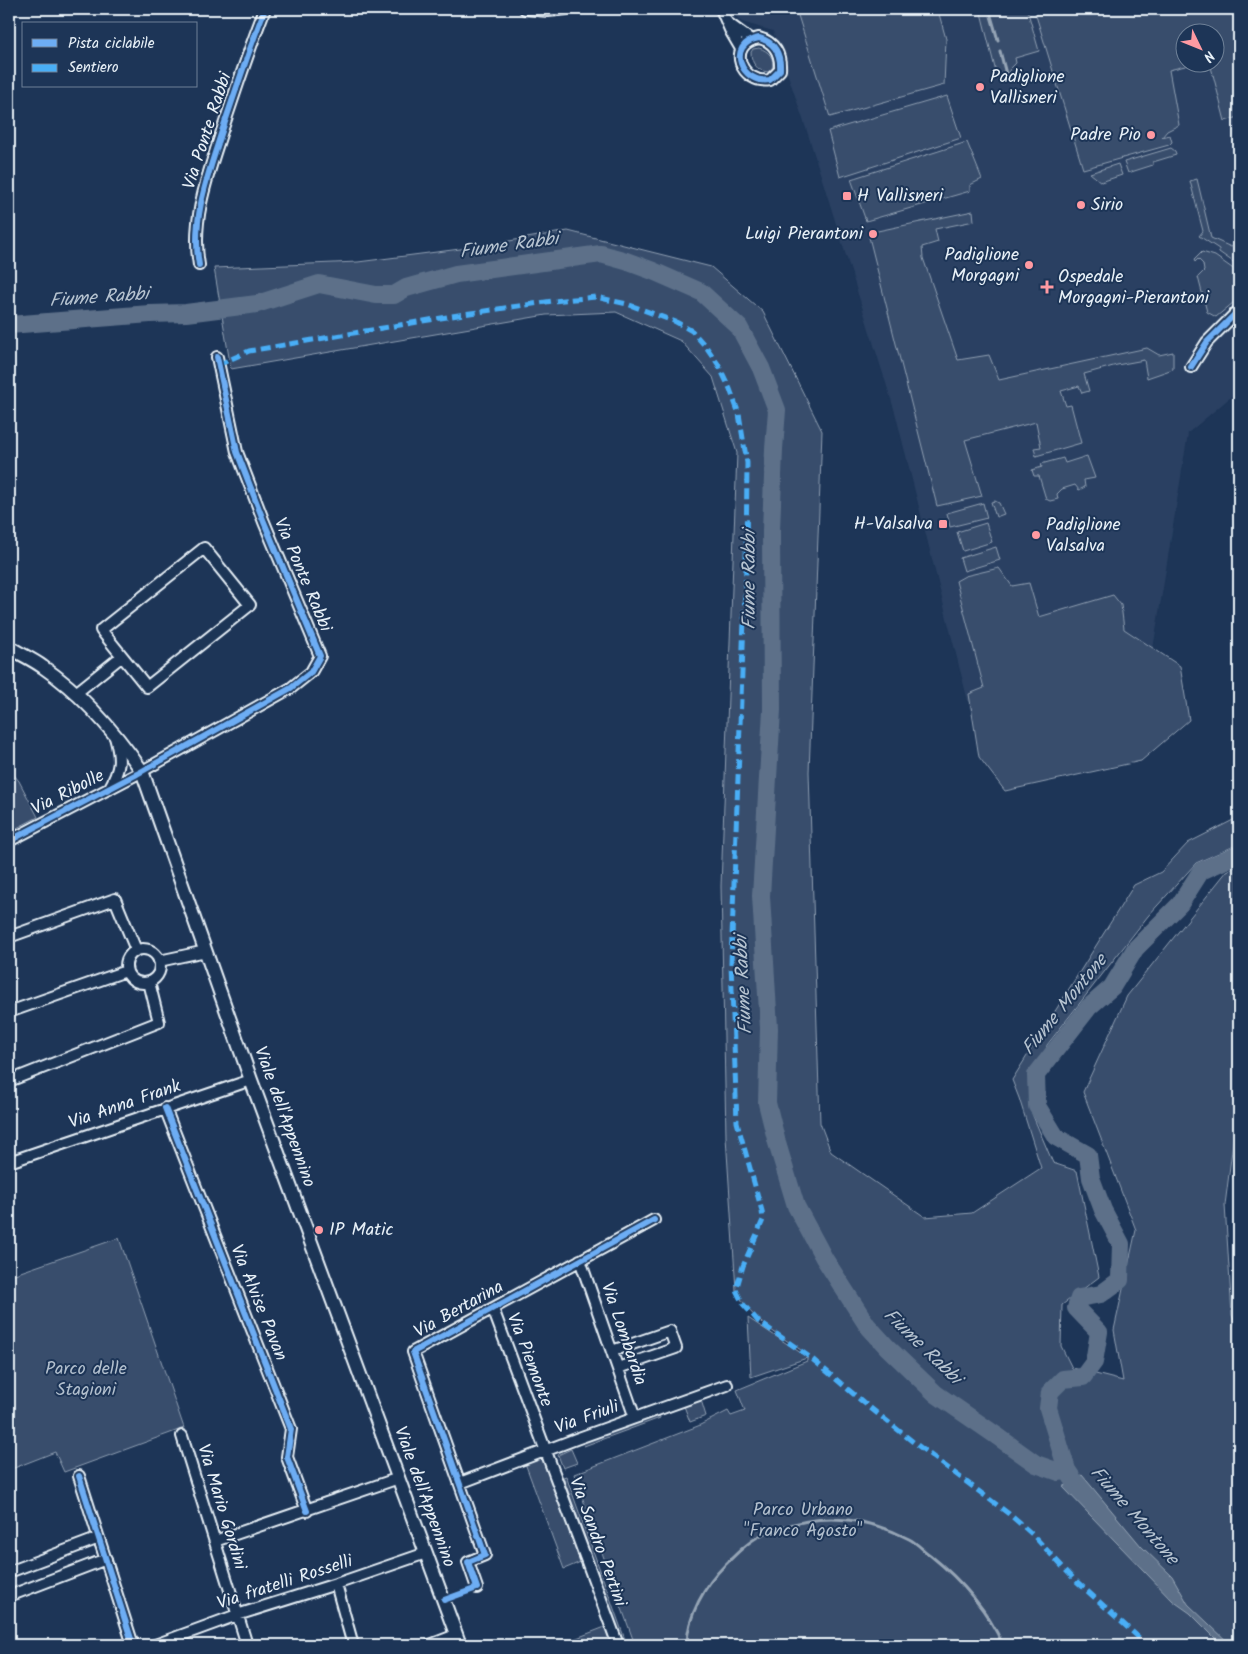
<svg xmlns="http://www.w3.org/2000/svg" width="1248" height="1654" font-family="Kalam,sans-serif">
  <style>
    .built { fill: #2a4162; fill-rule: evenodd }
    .green { fill: #374d6c; stroke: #909fb2 }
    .water { fill: #5d7089; stroke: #95a4b5 }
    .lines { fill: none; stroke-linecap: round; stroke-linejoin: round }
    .stream { stroke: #95a4b5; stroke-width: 3 }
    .river { stroke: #5d7089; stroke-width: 18 }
    .minor-casing { stroke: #e8f1f8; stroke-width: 14 }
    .major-casing { stroke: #e8f1f8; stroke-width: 16 }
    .minor { stroke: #1d3557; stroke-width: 10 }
    .major { stroke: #1d3557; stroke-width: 12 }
    .quiet { stroke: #49aef6; stroke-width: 5; stroke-dasharray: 10 5; stroke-linecap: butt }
    .cycleway-casing { stroke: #1d3557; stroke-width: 9 }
    .cycleway { stroke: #6dadf4; stroke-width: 6 }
    .poi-dot { fill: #ff9aa2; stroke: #1d3557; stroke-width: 2 }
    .labels { text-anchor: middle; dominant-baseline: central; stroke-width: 4; stroke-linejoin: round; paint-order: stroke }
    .poi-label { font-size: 18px; fill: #e8f1f8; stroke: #1d3557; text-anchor: start }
    .street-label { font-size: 18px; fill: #e8f1f8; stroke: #1d3557 }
    .park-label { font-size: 18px; fill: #b3c0ce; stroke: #1d3557 }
    .water-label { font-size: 19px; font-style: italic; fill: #b7c4d1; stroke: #1d3557 }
  </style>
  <rect width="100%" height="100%" fill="#1d3557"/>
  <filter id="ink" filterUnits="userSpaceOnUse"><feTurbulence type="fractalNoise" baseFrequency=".02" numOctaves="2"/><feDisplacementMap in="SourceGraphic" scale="10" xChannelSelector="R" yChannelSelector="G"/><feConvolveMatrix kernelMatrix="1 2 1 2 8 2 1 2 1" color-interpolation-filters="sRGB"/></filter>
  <g filter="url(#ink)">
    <!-- built -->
    <path class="built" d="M 728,9 L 1239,9 L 1239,390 L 1188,433 L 1149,674 L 978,741 L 895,412 L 807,131 L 773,31 L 742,22 ZM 1186,32 L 1216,32 L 1216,62 L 1186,62 Z"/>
    <!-- green -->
    <path class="green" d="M 796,9 L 940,9 L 939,14 L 946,39 L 944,85 L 830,117 Z
      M 980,9 L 1027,9 L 1039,51 L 1015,58 L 1016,63 L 1010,69 L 1006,76 L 998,80 Z
      M 1034,9 L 1239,9 L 1239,117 L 1225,121 L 1210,63 L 1216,62 L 1216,32 L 1186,32 L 1186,62 L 1197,63 L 1169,70 L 1179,125 L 1167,131 L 1162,137 L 1170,135 L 1172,142 L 1169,145 L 1083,169 Z
      M 759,48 C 769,51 775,58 772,69 L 768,72 C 757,71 751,63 751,52 L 753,49 Z
      M 947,96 L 961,138 L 840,177 L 828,131 Z
      M 967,142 L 982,179 L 970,185 L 970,191 L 866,221 L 851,179 Z
      M 1171,148 L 1175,151 L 1176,155 L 1153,162 L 1153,165 L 1128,173 L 1124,162 Z
      M 1118,164 L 1122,175 L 1101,182 L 1090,173 Z
      M 1197,179 L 1211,238 L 1231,247 L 1239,244 L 1239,266 L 1219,252 L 1219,249 L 1199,236 L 1203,231 L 1190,181 Z
      M 973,211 L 974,221 L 935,229 L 938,242 L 922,247 L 923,258 L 958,360 L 989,355 L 999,380 L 1147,348 L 1159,355 L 1173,352 L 1173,369 L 1147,378 L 1144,360 L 1117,365 L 1084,374 L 1089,391 L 1082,393 L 1079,386 L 1061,391 L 1066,406 L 1071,405 L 1081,443 L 1036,456 L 1034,448 L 1041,447 L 1036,422 L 965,440 L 982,496 L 937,506 L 868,233 Z
      M 568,231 L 711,267 L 763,312 L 822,431 L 809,772 L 820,1123 L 831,1152 L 925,1217 L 972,1213 L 1041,1168 L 1019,1098 L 1012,1080 L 1134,885 L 1161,872 L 1188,843 L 1239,817 L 1239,844 L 1196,863 L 1148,916 L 1047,1045 L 1033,1116 L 1053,1163 L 1077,1171 L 1099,1277 L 1062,1305 L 1061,1346 L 1072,1368 L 1123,1381 L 1114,1330 L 1136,1230 L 1083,1092 L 1127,996 L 1227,871 L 1239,865 L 1239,1095 L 1225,1205 L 1232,1315 L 1239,1332 L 1239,1645 L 635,1645 L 574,1474 L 698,1426 L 728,1411 L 731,1416 L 745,1411 L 737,1390 L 807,1361 L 807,1358 L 751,1377 L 748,1318 L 807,1357 L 808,1355 C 779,1334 753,1324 736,1290 L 726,1137 L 721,886 L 737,453 L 713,377 L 681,341 L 616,312 L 546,315 L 231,369 L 214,268 L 358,262 L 468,248 Z
      M 1202,252 L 1215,256 L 1239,273 L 1239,298 L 1216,317 L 1207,312 L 1198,277 L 1204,271 L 1203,264 L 1198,259 L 1195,262 L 1194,260 Z
      M 1087,456 L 1095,478 L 1084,480 L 1085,487 L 1079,490 L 1075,485 L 1062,489 L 1057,494 L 1058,499 L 1050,501 L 1046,499 L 1039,476 L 1034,476 L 1032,470 L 1042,467 L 1041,464 L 1063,458 L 1065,463 Z
      M 995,501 L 999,503 L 1004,514 L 996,517 L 991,502 Z
      M 983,503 L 987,518 L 950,527 L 947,513 Z
      M 986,523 L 992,542 L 963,551 L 957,532 Z
      M 996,547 L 1000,560 L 964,571 L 960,558 Z
      M 999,568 L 1012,586 L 1029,583 L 1039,617 L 1113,595 L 1121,605 L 1124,629 L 1180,666 L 1189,720 L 1141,761 L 1005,791 L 979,757 L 969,694 L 984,688 L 956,581 L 965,576 Z
      M 9,769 L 19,781 L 38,817 L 9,832 Z
      M 119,1238 L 184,1428 L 64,1472 L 55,1452 L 9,1470 L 9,1276 Z
      M 701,1400 L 706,1416 L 690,1422 L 684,1406 Z
      M 659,1414 L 660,1418 L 584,1446 L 583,1442 Z
      M 571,1449 L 577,1463 L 563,1468 L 558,1455 Z
      M 540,1458 L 544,1459 L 583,1561 L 564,1569 L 525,1463 Z
      M 566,1476 L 627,1645 L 624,1645 L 563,1477 Z
      M 605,1627 L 612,1645 L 576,1645 L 574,1639 Z"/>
    <!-- water -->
    <path class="water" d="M 1082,1475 L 1141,1546 L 1172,1576 L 1188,1604 L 1231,1645 L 1222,1645 L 1190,1613 L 1173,1601 L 1063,1487 Z"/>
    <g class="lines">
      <!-- stream -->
      <path class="stream" d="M 991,16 L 998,40
        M 1000,51 L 1006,74
        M 687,1645 C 687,1616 705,1585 725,1565 C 737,1553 749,1541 763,1534 C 769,1531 775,1530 781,1528 C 826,1512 868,1518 909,1539 C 917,1543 923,1550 930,1555 C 961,1580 987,1609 1003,1645"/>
      <!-- river -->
      <path class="river" d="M 9,325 L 150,314 L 186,313 L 257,304 L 319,284 L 376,295 L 394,295 L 406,288 L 456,274 L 601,254 L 626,261 L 653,271 L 701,292 L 739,327 L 761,368 L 777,410 L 774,449 L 771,531 L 772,710 L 761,896 L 769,1028 L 767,1103 L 777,1143 L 796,1206 L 824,1258 L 867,1325 L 887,1347 L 936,1394 L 997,1436 L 1036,1464 L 1059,1472 L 1067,1470
        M 1073,1479 L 1067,1470 L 1048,1408 L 1050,1392 L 1063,1379 L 1083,1377 L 1094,1362 L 1099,1332 L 1076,1308 L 1079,1298 L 1101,1294 L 1120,1280 L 1121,1244 L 1103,1210 L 1091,1178 L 1088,1155 L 1056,1137 L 1037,1106 L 1036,1075 L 1089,1007 L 1112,987 L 1135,949 L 1180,904 L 1201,871 L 1239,854"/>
      <defs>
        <path id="minor" d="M 525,9 L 548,11 L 566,9
          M 721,9 L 731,32 L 741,49
          M 729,24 L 751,40
          M 759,38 C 775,42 781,55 780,70 L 770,80 C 741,85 725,44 759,38 Z
          M 199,265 C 191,219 208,175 222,131 C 236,90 249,49 265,9
          M 1191,367 L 1207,342 L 1239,310
          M 204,548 L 250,605 L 147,687 L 101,630 Z
          M 76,693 L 122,656
          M 109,789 C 121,768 121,759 115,737
          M 9,841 L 137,774 L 291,688 L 311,672 L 320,656 L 264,522 L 237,452 L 217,357
          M 9,937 L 115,899 L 136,950
          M126 966a17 17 0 1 1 34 0a17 17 0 1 1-34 0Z
          M 159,961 L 206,951
          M 9,1012 L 126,971
          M 9,1081 L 159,1022 L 149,982
          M 165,1108 L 291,1429 L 287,1457 L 307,1511
          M 9,1162 L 251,1080
          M 580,1260 L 635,1418
          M 493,1309 L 618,1645
          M 612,1351 L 670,1331 L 676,1348 L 618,1368
          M 182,1436 L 247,1645
          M 79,1476 L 133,1645
          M 460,1483 L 576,1439 L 727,1385
          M 215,1541 L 399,1478
          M 9,1572 L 99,1538
          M 336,1584 L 353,1645
          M 477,1588 L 468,1562 L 485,1555 L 413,1352 L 654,1220
          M 9,1596 L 106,1559
          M 155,1645 L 237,1615 L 336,1584 L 426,1553
          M 430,1645 L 456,1635"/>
        <path id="major" d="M 9,647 C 20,654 32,659 43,667 C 81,693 115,732 142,771 L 251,1080 L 460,1645"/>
      </defs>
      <!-- minor casing -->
      <use href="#minor" class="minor-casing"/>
      <!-- major casing -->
      <use href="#major" class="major-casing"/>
      <!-- minor -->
      <use href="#minor" class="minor"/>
      <!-- major -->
      <use href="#major" class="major"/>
      <!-- quiet -->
      <path class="quiet" d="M 218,365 L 249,351 L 464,314 L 553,301 L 596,297 L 627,304 L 676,322 L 692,331 L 707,348 L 718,364 L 730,389 L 739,414 L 747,463 L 746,567 L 731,963 L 737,1122 L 762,1211 L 763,1220 L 743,1266 L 736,1290 L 743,1304 L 758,1321 L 811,1358 L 863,1402 L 912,1441 L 1009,1514 L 1032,1534 L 1073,1578 L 1147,1645"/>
      <defs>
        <path id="cycleway" d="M 759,38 C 775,42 781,55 780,70 L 770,80 C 741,85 725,44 759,38 Z
          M 199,265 C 191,219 208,175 222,131 C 236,90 249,49 265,9
          M 1191,367 L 1207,342 L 1239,310
          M 9,841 L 137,774 L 291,688 L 311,672 L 320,656 L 264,522 L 237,452 L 217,357
          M 165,1108 L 291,1429 L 287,1457 L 307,1511
          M 79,1476 L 133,1645
          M 444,1600 L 477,1588 L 468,1562 L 485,1555 L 413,1352 L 654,1220"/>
      </defs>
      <!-- cycleway casing -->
      <use href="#cycleway" class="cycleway-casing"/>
      <!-- cycleway -->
      <use href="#cycleway" class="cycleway"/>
    </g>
  </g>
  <!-- markers -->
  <g class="poi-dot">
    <circle cx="980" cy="87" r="5"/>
    <circle cx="1151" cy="135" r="5"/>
    <rect x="842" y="191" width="10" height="10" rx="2.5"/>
    <circle cx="1081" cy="205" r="5"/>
    <circle cx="873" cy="234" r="5"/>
    <circle cx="1029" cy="265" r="5"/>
    <path d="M1044.5 279.5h5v5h5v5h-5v5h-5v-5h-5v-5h5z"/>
    <rect x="938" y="519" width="10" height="10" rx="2.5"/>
    <circle cx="1036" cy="535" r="5"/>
    <circle cx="319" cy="1230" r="5"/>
  </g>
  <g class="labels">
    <!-- poi labels -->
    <g class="poi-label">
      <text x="990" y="77">Padiglione<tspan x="990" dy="21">Vallisneri</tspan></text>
      <text x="1141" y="135" text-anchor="end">Padre Pio</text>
      <text x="857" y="196">H Vallisneri</text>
      <text x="1091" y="205">Sirio</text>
      <text x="863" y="234" text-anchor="end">Luigi Pierantoni</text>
      <text x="1019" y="255" text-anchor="end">Padiglione<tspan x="1019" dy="21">Morgagni</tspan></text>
      <text x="1058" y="277">Ospedale<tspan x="1058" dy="21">Morgagni-Pierantoni</tspan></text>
      <text x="933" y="524" text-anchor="end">H-Valsalva</text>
      <text x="1046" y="525">Padiglione<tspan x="1046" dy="21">Valsalva</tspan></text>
      <text x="329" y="1230">IP Matic</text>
    </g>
    <!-- street labels -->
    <g class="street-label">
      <text transform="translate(208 131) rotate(-72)">Via Ponte Rabbi</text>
      <text transform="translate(302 575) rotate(67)">Via Ponte Rabbi</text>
      <text transform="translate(68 793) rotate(-27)">Via Ribolle</text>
      <text transform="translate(125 1105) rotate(-19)">Via Anna Frank</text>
      <text transform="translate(284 1117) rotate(70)">Viale dell'Appennino</text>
      <text transform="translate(258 1303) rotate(68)">Via Alvise Pavan</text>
      <text transform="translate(459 1310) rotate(-29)">Via Bertarina</text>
      <text transform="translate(623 1334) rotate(71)">Via Lombardia</text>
      <text transform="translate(529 1360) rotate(69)">Via Piemonte</text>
      <text transform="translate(587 1418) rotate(-20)">Via Friuli</text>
      <text transform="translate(424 1497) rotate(70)">Viale dell'Appennino</text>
      <text transform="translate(221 1507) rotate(73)">Via Mario Gordini</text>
      <text transform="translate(597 1542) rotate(70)">Via Sandro Pertini</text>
      <text transform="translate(285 1583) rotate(-18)">Via fratelli Rosselli</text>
    </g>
    <!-- park labels -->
    <g class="park-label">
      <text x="86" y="1369">Parco delle<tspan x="86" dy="21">Stagioni</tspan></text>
      <text x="803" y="1510">Parco Urbano<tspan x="803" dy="21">"Franco Agosto"</tspan></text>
    </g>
    <!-- water labels -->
    <g class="water-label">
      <text transform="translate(509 246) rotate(-8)">Fiume Rabbi</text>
      <text transform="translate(99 298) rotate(-4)">Fiume Rabbi</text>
      <text transform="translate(750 580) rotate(-90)">Fiume Rabbi</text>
      <text transform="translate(744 985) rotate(-93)">Fiume Rabbi</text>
      <text transform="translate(1065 1005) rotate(-51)">Fiume Montone</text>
      <text transform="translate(922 1347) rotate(44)">Fiume Rabbi</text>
      <text transform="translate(1134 1516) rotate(49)">Fiume Montone</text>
    </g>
  </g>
  <!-- margin -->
  <rect width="1248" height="1654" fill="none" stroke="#1d3557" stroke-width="30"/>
  <rect x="15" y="15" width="1218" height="1624" fill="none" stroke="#e8f1f8" stroke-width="2" filter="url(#ink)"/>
  <!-- legend -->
  <rect x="22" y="22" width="175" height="65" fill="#1d3557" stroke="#6e8097"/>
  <rect x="32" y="39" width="25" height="8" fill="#6dadf4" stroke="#6e8097"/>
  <text x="68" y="48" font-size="15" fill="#e8f1f8">Pista ciclabile</text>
  <rect x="32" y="64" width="25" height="8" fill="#49aef6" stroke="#6e8097"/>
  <text x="68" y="72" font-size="15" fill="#e8f1f8">Sentiero</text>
  <!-- north arrow -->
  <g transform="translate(1200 48) rotate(133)"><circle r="24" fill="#1d3557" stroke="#6e8097"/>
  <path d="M0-4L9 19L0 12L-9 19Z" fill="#ff9aa2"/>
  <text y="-8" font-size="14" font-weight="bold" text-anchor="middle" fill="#e8f1f8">N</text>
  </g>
</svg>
